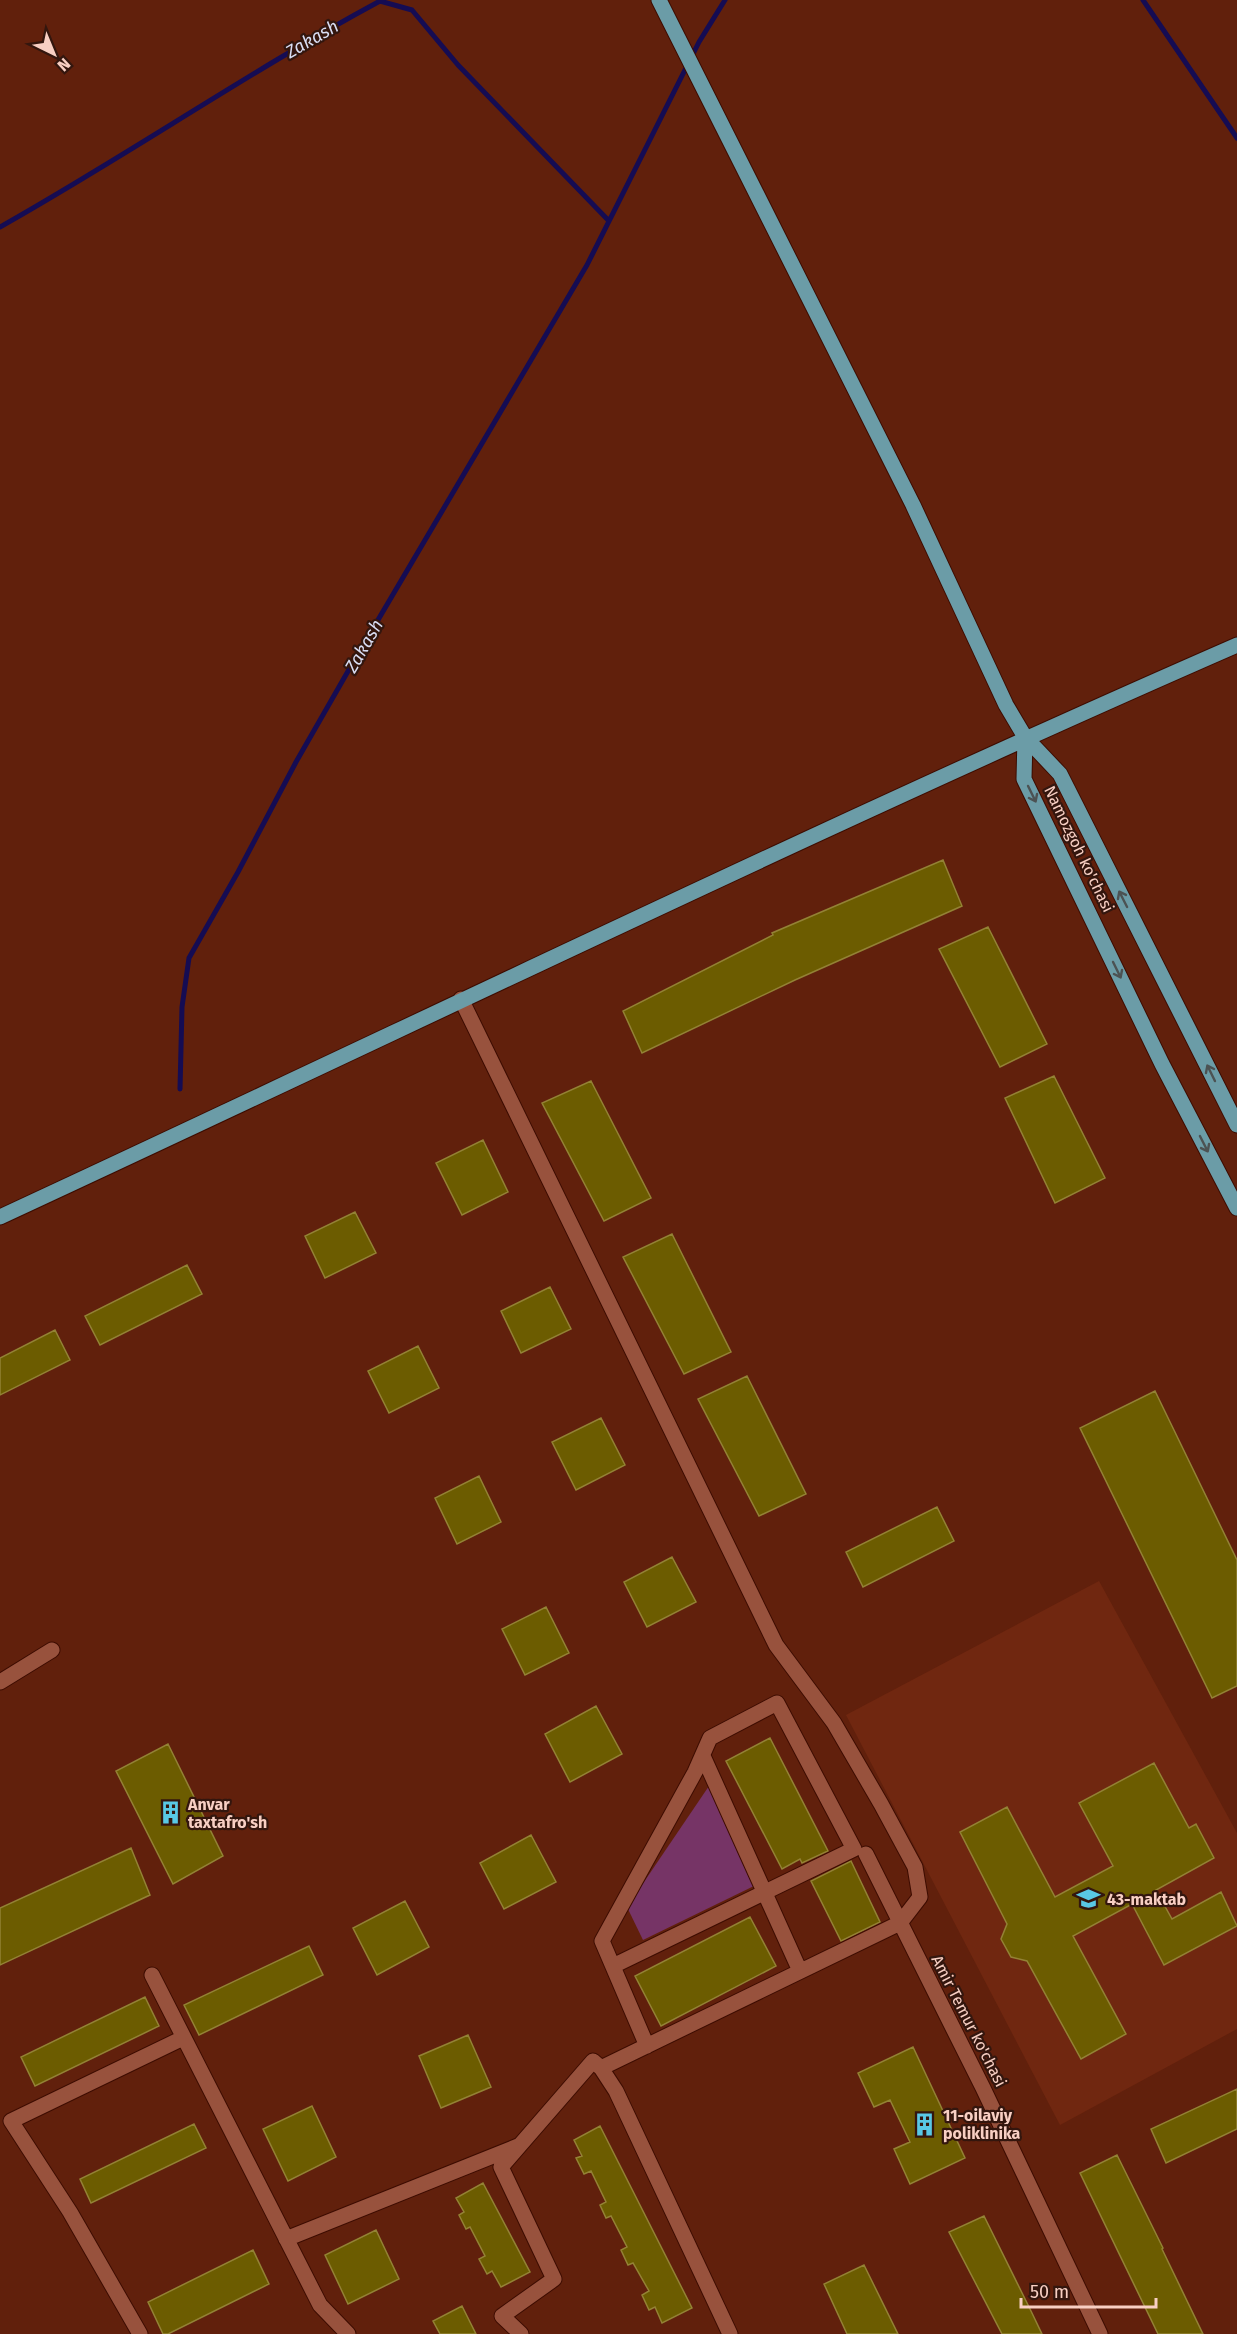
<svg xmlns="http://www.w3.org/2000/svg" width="1237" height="2334" font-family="'Fira Sans',sans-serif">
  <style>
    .built { fill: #702710 }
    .green { fill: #763466 }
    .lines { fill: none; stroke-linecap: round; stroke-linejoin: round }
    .stream { stroke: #150c53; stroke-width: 5 }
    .building { fill: #6c5c00; stroke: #938235; stroke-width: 1.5 }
    .minor-casing { stroke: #3d0c00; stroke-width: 17 }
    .major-casing { stroke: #3d0c00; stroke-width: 17 }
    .minor { stroke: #98523d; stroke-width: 15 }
    .major { stroke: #6b9ca7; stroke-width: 15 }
    .oneway { stroke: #4c5253 }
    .labels { text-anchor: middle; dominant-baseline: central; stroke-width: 4.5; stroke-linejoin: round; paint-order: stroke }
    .street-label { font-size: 16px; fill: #f8cfc3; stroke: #33160e }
    .poi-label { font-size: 16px; font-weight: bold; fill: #f8cfc3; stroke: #33160e; text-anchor: start }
    .water-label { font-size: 18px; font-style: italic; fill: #d9ddf3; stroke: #33160e }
  </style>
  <rect width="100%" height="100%" fill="#61200c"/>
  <!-- built -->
  <path class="built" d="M 1099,1581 L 1237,1833 L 1237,2029 L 1060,2125 L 846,1715 Z"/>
  <!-- green -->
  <path class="green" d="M 709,1786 L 756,1885 L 643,1940 L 627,1907 Z"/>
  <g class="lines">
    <!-- stream -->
    <path class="stream" d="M 1143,0 L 1237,138
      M 0,227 C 128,155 250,71 380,1 L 412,10 L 458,65 L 609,221
      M 180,1089 L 182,1007 L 189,958 L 238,872 L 296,762 L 355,659 L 587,265 L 699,42 L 725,0"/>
  </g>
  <!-- building -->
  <path class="building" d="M 943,860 L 962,906 L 795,980 L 642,1053 L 623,1011 L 773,935 L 772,933 Z
    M 988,927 L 1047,1044 L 1000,1067 L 939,949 Z
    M 1054,1076 L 1105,1178 L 1055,1203 L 1005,1098 Z
    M 591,1081 L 651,1198 L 604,1221 L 542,1103 Z
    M 483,1140 L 508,1192 L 462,1215 L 436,1163 Z
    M 355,1212 L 376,1253 L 325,1278 L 305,1236 Z
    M 672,1234 L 731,1352 L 684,1374 L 623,1257 Z
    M 187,1265 L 202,1294 L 100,1345 L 85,1316 Z
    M 550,1287 L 571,1329 L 521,1353 L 501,1311 Z
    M 55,1330 L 70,1360 L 0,1395 L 0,1358 Z
    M 418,1346 L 439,1388 L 389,1413 L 368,1371 Z
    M 747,1376 L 806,1494 L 759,1516 L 698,1399 Z
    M 1155,1391 L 1237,1560 L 1237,1686 L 1212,1698 L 1080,1428 Z
    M 601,1418 L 625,1465 L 576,1490 L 552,1442 Z
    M 479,1476 L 501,1522 L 457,1544 L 435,1498 Z
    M 937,1507 L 954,1541 L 863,1587 L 846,1552 Z
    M 672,1557 L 696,1602 L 647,1627 L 624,1582 Z
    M 546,1607 L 569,1653 L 525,1675 L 502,1629 Z
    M 596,1706 L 622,1754 L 570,1782 L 545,1734 Z
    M 770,1738 L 828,1851 L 802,1863 L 800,1859 L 782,1869 L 726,1761 Z
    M 168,1744 L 223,1856 L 173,1884 L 116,1771 Z
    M 1154,1763 L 1189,1828 L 1196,1824 L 1214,1858 L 1156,1890 L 1172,1919 L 1221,1892 L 1237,1926 L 1164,1965 L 1132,1904 L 1073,1936 L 1126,2034 L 1081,2059 L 1027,1961 L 1011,1957 L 1001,1939 L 1007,1924 L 960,1832 L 1007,1807 L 1055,1897 L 1113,1866 L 1079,1803 Z
    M 531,1835 L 556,1882 L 504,1909 L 480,1863 Z
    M 131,1848 L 150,1895 L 0,1965 L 0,1908 Z
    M 851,1861 L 880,1922 L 841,1941 L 811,1881 Z
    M 405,1901 L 429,1947 L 377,1975 L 353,1928 Z
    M 750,1917 L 776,1966 L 661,2026 L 635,1976 Z
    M 309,1946 L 323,1975 L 199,2035 L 184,2005 Z
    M 145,1997 L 159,2026 L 35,2086 L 21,2057 Z
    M 468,2035 L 491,2087 L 441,2108 L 419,2056 Z
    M 913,2047 L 965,2158 L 910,2184 L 894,2149 L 910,2142 L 890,2100 L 874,2107 L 858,2073 Z
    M 1237,2089 L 1237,2129 L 1166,2163 L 1151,2129 Z
    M 312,2106 L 336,2157 L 288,2181 L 263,2129 Z
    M 194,2124 L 206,2148 L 91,2203 L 80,2179 Z
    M 600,2126 L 692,2308 L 662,2323 L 655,2307 L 649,2310 L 642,2295 L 649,2291 L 633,2263 L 628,2265 L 621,2250 L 627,2247 L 611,2216 L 606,2218 L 600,2205 L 606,2202 L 591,2171 L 584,2174 L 576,2158 L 582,2156 L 574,2140 Z
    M 1117,2155 L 1163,2248 L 1162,2249 L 1203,2334 L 1158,2334 L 1080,2173 Z
    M 483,2183 L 530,2272 L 501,2287 L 492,2271 L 487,2274 L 479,2259 L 485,2256 L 470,2227 L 466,2229 L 459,2215 L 464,2212 L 456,2198 Z
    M 984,2216 L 1031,2311 L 1042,2334 L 1002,2334 L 949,2232 Z
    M 376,2230 L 399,2279 L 348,2304 L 325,2255 Z
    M 253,2250 L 269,2284 L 168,2334 L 163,2334 L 148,2302 Z
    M 864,2265 L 898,2334 L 847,2334 L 824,2284 Z
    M 462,2306 L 476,2334 L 440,2334 L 433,2321 Z"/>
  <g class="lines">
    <defs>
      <path id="minor" d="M 461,999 L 776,1645 L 834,1723 L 881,1804 L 915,1867 L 920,1897 L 900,1923 L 601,2068
        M 0,1682 L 52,1650
        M 703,1756 L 800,1971
        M 866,1854 L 983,2088 L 1100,2334
        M 613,1966 L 854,1849 L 777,1703 L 710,1738 L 695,1772 L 602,1941 L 647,2046
        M 152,1975 L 320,2305 L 348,2334
        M 286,2239 L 518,2146
        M 140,2334 L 70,2212 L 11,2121 L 183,2038
        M 521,2334 L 502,2316 L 554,2279 L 501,2167 L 593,2061 L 601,2068 L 616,2091 L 730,2334"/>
      <path id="major" d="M 659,0 L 913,505 L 1006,705 L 1025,737 L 1060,774 L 1237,1125
        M 1025,737 L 1024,779 L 1162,1064 L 1237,1208
        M 0,1217 C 412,1026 820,827 1237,645"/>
    </defs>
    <!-- minor casing -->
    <use href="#minor" class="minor-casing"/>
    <!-- major casing -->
    <use href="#major" class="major-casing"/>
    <!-- minor -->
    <use href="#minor" class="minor"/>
    <!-- major -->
    <use href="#major" class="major"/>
  </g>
  <!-- one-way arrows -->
  <defs><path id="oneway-shaft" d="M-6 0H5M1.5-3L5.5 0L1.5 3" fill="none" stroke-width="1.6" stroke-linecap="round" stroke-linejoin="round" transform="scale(1.5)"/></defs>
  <g class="oneway">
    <use href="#oneway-shaft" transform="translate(1032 794) rotate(64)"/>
    <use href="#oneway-shaft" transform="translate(1123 899) rotate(-117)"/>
    <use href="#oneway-shaft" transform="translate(1117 970) rotate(64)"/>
    <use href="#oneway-shaft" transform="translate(1211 1073) rotate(-116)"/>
    <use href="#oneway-shaft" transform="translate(1204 1144) rotate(63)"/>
  </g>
  <!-- icons -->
  <defs>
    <symbol id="building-bare" viewBox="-9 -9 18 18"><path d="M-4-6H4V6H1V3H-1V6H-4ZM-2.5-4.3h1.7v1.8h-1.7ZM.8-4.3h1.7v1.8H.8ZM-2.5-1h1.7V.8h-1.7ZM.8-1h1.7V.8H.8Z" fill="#59c8e5" stroke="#33160e" stroke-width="2.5" paint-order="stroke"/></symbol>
    <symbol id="school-bare" viewBox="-9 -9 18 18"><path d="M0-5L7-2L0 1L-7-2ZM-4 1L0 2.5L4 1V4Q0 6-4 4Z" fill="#59c8e5" stroke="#33160e" stroke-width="2.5" paint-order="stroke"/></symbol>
  </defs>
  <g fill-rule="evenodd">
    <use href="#building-bare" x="154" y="1796" width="33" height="33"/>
    <use href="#school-bare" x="1072" y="1882" width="33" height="33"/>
    <use href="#building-bare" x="908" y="2108" width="33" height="33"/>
  </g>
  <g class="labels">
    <!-- street labels -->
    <g class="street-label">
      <text transform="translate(1079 849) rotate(64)">Namozgoh ko'chasi</text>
      <text transform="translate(969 2021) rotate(63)">Amir Temur ko'chasi</text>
    </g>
    <!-- poi labels -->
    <g class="poi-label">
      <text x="188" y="1804">Anvar<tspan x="188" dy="18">taxtafro'sh</tspan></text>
      <text x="1107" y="1899">43-maktab</text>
      <text x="943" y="2115">11-oilaviy<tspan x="943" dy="18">poliklinika</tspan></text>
    </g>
    <!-- water labels -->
    <g class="water-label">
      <text transform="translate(312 39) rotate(-30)">Zakash</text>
      <text transform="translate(364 646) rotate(-60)">Zakash</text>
    </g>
  </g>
  <!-- north arrow -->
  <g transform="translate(54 54) rotate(137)" stroke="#33160e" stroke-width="4.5" paint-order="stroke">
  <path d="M0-4.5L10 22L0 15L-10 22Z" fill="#f8cfc3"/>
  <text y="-9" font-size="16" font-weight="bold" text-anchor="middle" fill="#f8cfc3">N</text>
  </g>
  <!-- scale -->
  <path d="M1021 2298v9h135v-9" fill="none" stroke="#f8cfc3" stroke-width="3"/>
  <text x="1030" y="2298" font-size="18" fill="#f8cfc3" stroke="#33160e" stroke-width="4.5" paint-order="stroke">50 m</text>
</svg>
